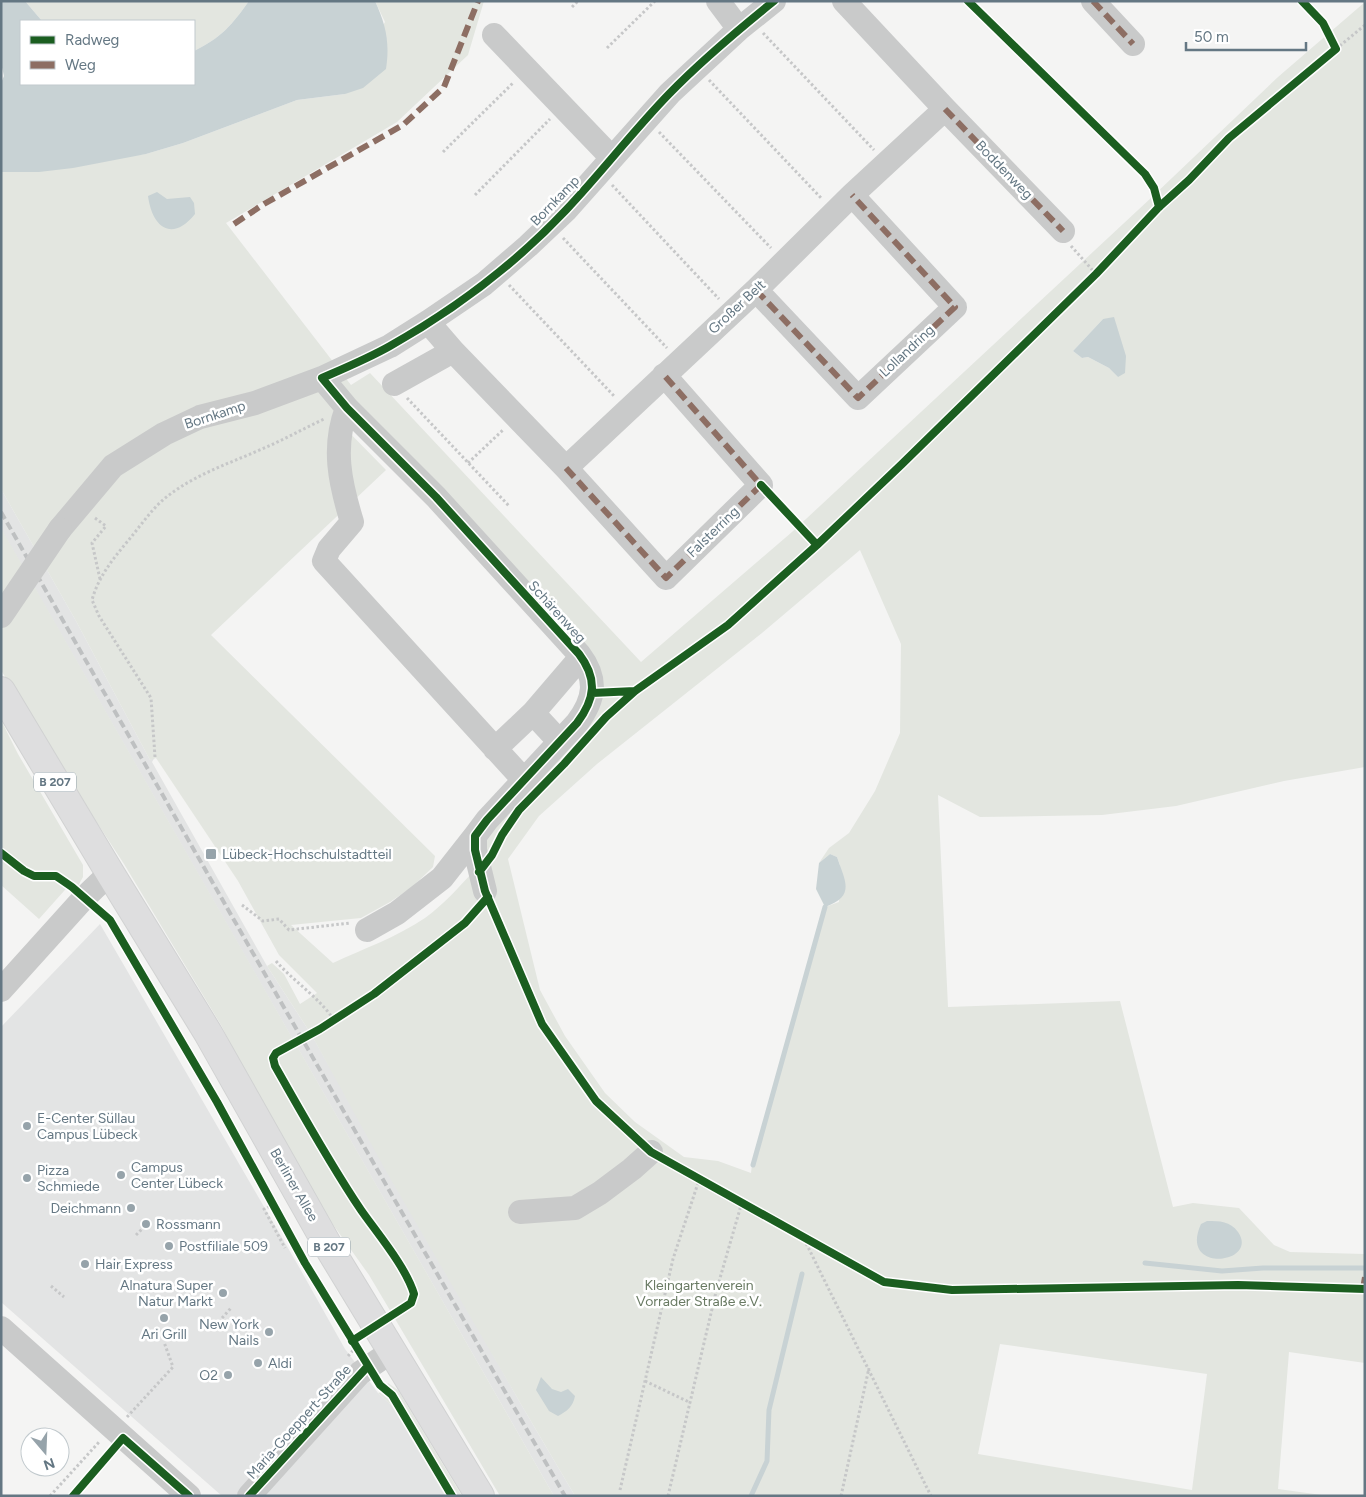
<svg xmlns="http://www.w3.org/2000/svg" width="1366" height="1497" font-family="Figtree,sans-serif">
  <style>
    .built { fill: #e3e4e4 }
    .green { fill: #e3e6e0; fill-rule: evenodd }
    .water { fill: #c8d2d4 }
    .lines { fill: none; stroke-linecap: round; stroke-linejoin: round }
    .stream { stroke: #c8d2d4; stroke-width: 5 }
    .major-casing { stroke: #d1d2d2; stroke-width: 30 }
    .path { stroke: #c6c7c8; stroke-width: 3; stroke-dasharray: 2.5 2.5; stroke-linecap: butt }
    .minor { stroke: #c9caca; stroke-width: 24 }
    .major { stroke: #dededf; stroke-width: 28 }
    .rail { stroke: #bec0c1; stroke-width: 4; stroke-dasharray: 8 4; stroke-linecap: butt }
    .minor-bridge { stroke: #c9caca; stroke-width: 24 }
    .quiet { stroke: #8d6e63; stroke-width: 6; stroke-dasharray: 12 6; stroke-linecap: butt }
    .cycleway-casing { stroke: #fff; stroke-width: 11 }
    .cycleway { stroke: #1b5e20; stroke-width: 8 }
    .poi-dot { fill: #96a3aa; stroke: #fff; stroke-width: 2 }
    .labels { text-anchor: middle; dominant-baseline: central; stroke-width: 5; stroke-linejoin: round; paint-order: stroke }
    .shield { fill: #fff; stroke: #92a0a8; stroke-width: 1 }
    .shield-label { font-size: 12px; font-weight: bold; fill: #647783 }
    .street-label { font-size: 14px; fill: #647783; stroke: #fff }
    .poi-label { font-size: 14px; fill: #647783; stroke: #fff; text-anchor: start }
    .park-label { font-size: 14px; fill: #697a63; stroke: #fff }
  </style>
  <rect width="100%" height="100%" fill="#f4f4f3"/>
  <!-- built -->
  <path class="built" d="M 1,489 L 76,621 L 150,760 L 155,757 L 152,762 L 267,966 L 311,1034 L 522,1406 L 575,1496 L 554,1496 L 1,529 Z
    M 100,924 L 299,1267 L 345,1349 L 378,1393 L 392,1406 L 445,1496 L 222,1496 L 1,1302 L 1,1027 Z"/>
  <!-- green -->
  <path class="green" d="M 25,1 L 249,1 C 232,25 221,38 194,51 L 194,21 L 42,21 Z
    M 375,1 L 484,1 L 468,55 L 397,122 L 226,223 L 351,385 L 370,373 L 641,662 L 792,532 L 1152,197 L 1278,77 L 1365,2 L 1365,767 L 1284,781 L 1176,806 L 1102,815 L 980,817 L 938,795 L 948,1007 L 1120,1001 L 1173,1207 L 1193,1203 L 1239,1208 L 1274,1245 L 1290,1252 L 1365,1254 L 1365,1363 L 1289,1352 L 1278,1489 L 1329,1496 L 575,1496 L 522,1406 L 386,1171 L 311,1034 L 267,966 L 272,963 L 284,974 L 300,1004 L 317,993 L 279,955 L 238,881 L 156,758 L 150,760 L 76,621 L 1,489 L 1,172 L 146,154 L 183,143 L 297,100 L 345,94 L 385,22 ZM 1103,319 L 1118,377 L 1109,368 L 1088,357 L 1082,358 L 1073,351 ZM 354,403 L 600,693 L 484,841 L 490,860 L 487,883 L 473,872 C 458,888 443,905 425,918 C 397,937 363,949 333,963 L 291,925 L 361,918 L 390,902 L 411,888 L 433,867 L 435,856 L 211,635 L 386,470 L 335,418 ZM 860,550 L 901,644 L 900,733 L 875,791 L 849,833 L 829,848 L 819,863 L 830,854 L 837,857 L 840,865 L 839,902 L 825,907 L 752,1164 L 751,1173 L 718,1161 L 684,1157 L 635,1122 L 605,1093 L 565,1036 L 540,990 L 508,859 L 539,816 L 597,764 L 762,633 ZM 1000,1344 L 1207,1374 L 1192,1490 L 978,1454 Z
    M 1,528 L 554,1496 L 500,1496 L 369,1275 L 324,1212 L 250,1083 L 221,1025 L 124,864 L 43,740 L 1,670 Z
    M 1,720 L 18,754 L 83,865 L 83,877 L 78,886 L 72,882 L 39,919 L 1,885 Z
    M 388,1383 L 398,1390 L 462,1496 L 455,1496 L 394,1393 L 386,1386 Z
    M 382,1392 L 389,1397 L 448,1496 L 445,1496 L 392,1406 L 378,1393 Z"/>
  <!-- water -->
  <path class="water" d="M 1,1 L 25,1 L 42,21 L 21,21 L 21,84 L 194,84 L 194,51 C 221,38 232,25 249,1 L 375,1 C 386,25 390,43 386,69 L 363,88 L 345,94 L 297,100 L 183,143 L 146,154 L 73,168 L 39,172 L 1,172 L 1,83 L 4,76 L 1,63 Z
    M 157,192 L 167,199 L 190,197 L 194,203 L 195,214 C 172,243 152,227 148,196 Z
    M 1114,317 L 1126,356 L 1125,373 L 1118,377 L 1109,368 L 1088,357 L 1082,358 L 1073,351 L 1103,319 Z
    M 830,854 L 837,857 C 845,881 856,896 825,907 L 816,889 L 819,863 Z
    M 1207,1221 C 1220,1221 1230,1221 1238,1232 C 1260,1264 1178,1274 1201,1224 Z
    M 541,1377 L 552,1389 L 561,1392 L 568,1389 L 575,1396 C 573,1407 567,1411 558,1416 L 549,1411 L 536,1390 Z"/>
  <g class="lines">
    <!-- stream -->
    <path class="stream" d="M 753,1165 L 825,907
      M 1145,1263 L 1222,1271 L 1263,1268 L 1365,1268
      M 751,1496 L 767,1461 L 769,1410 L 802,1274"/>
    <defs>
      <path id="major" d="M 1,691 L 110,873 L 208,1033 L 331,1251 L 480,1496"/>
    </defs>
    <!-- major casing -->
    <use href="#major" class="major-casing"/>
    <!-- path -->
    <path class="path" d="M 572,7 L 578,1
      M 763,33 L 874,150
      M 607,48 L 655,1
      M 1336,49 L 1365,25
      M 709,80 L 822,199
      M 659,132 L 771,248
      M 443,152 L 514,82
      M 612,185 L 719,299
      M 475,195 L 550,119
      M 563,238 L 667,348
      M 1071,246 L 1096,274
      M 509,285 L 615,397
      M 407,398 L 510,507
      M 468,463 L 504,429
      M 95,518 L 106,526 L 92,543 L 100,579
      M 155,757 L 151,698 L 99,616 L 92,600 C 98,578 112,560 127,542 C 139,528 150,511 164,499 C 193,475 228,464 262,449 C 283,440 303,429 324,419
      M 242,905 L 263,921 L 279,919 L 289,930 L 350,923
      M 276,961 C 294,982 319,997 334,1020
      M 274,1204 L 264,1209 L 285,1248
      M 136,1235 L 144,1227
      M 804,1239 L 931,1496
      M 51,1286 L 64,1297
      M 222,1318 L 231,1308
      M 348,1356 L 356,1347
      M 645,1381 L 691,1403
      M 127,1417 L 173,1367 L 164,1342
      M 620,1490 L 673,1259 L 699,1180
      M 50,1496 L 100,1441
      M 668,1496 L 716,1292 L 742,1202
      M 841,1496 L 869,1368"/>
    <!-- minor -->
    <path class="minor" d="M 718,1 L 739,29
      M 844,1 L 945,109 L 1063,231
      M 1093,1 L 1133,44
      M 494,35 L 612,158
      M 756,290 L 858,398 L 955,307 L 852,195
      M 428,322 L 453,351 L 566,468 L 666,578 L 761,485 L 664,375
      M 322,378 L 347,408 L 436,497 L 579,654 C 598,679 595,699 577,723 L 487,820 L 475,836 L 475,850 L 485,891
      M 394,384 L 453,351
      M 347,408 C 332,447 340,483 352,522 L 329,549 L 324,561 L 524,780
      M 566,468 L 756,290 L 852,195 L 945,109
      M 60,529 L 113,466 L 164,434 L 200,417 L 255,403 L 322,378 L 390,346 L 428,322 L 484,284 L 528,246 L 566,210 L 670,93 L 739,29 L 774,1
      M 533,713 L 581,657
      M 495,749 L 533,713 L 559,741
      M 367,930 L 397,913 L 442,878 L 475,836
      M 1,990 L 84,898 L 110,873
      M 520,1212 L 575,1208 L 600,1193 L 632,1169 L 651,1152
      M 1,1328 L 189,1496
      M 249,1496 L 360,1373 L 392,1351"/>
    <!-- major -->
    <use href="#major" class="major"/>
    <!-- rail -->
    <path class="rail" d="M 1,512 L 278,997 L 565,1496"/>
    <!-- minor-bridge -->
    <path class="minor-bridge" d="M 1,616 L 60,529"/>
    <!-- quiet -->
    <path class="quiet" d="M 1093,1 L 1133,44
      M 945,109 L 1063,231
      M 234,224 L 264,204 L 403,125 L 444,87 L 478,1
      M 756,290 L 858,398 L 955,307 L 852,195
      M 566,468 L 666,578 L 761,485 L 664,375
      M 1363,1289 L 1365,1277"/>
    <defs>
      <path id="cycleway" d="M 774,1 C 738,30 702,60 669,94 C 633,131 602,172 566,210 C 516,263 454,310 390,346 C 369,358 345,368 322,378 L 347,408 L 436,497 L 579,654 C 598,679 595,699 577,723 L 487,820 L 475,836 L 475,850 L 485,891 L 542,1024 L 596,1101 L 651,1152 L 884,1282 L 952,1290 L 1238,1285 L 1365,1289
        M 968,1 L 1145,174 L 1154,188 L 1159,207
        M 761,485 L 817,545
        M 592,693 L 635,691 L 728,625 L 817,545 L 902,464 L 1096,274 L 1159,207 L 1189,180 L 1229,138 L 1336,49 L 1323,23 L 1302,1
        M 1,853 L 24,871 L 34,876 L 56,876 L 72,887 L 110,920 L 217,1102 L 305,1263 L 380,1385 L 392,1395 L 452,1496
        M 479,872 L 492,855 L 502,835 L 519,810 L 564,764 L 606,717 L 635,691
        M 352,1341 L 411,1303 L 414,1294 C 406,1267 377,1233 361,1210 C 330,1164 303,1115 275,1066 L 273,1058 L 276,1053 L 320,1029 L 374,994 L 465,923 L 488,897
        M 73,1496 L 123,1438 L 189,1496
        M 249,1496 L 368,1366"/>
    </defs>
    <!-- cycleway casing -->
    <use href="#cycleway" class="cycleway-casing"/>
    <!-- cycleway -->
    <use href="#cycleway" class="cycleway"/>
  </g>
  <!-- markers -->
  <g class="poi-dot">
    <rect x="205" y="848" width="12" height="12" rx="2.5"/>
    <circle cx="27" cy="1126" r="5"/>
    <circle cx="121" cy="1175" r="5"/>
    <circle cx="27" cy="1178" r="5"/>
    <circle cx="131" cy="1208" r="5"/>
    <circle cx="146" cy="1224" r="5"/>
    <circle cx="169" cy="1246" r="5"/>
    <circle cx="85" cy="1264" r="5"/>
    <circle cx="223" cy="1293" r="5"/>
    <circle cx="164" cy="1318" r="5"/>
    <circle cx="269" cy="1332" r="5"/>
    <circle cx="258" cy="1363" r="5"/>
    <circle cx="228" cy="1375" r="5"/>
  </g>
  <g class="labels">
    <!-- shield labels -->
    <g class="shield">
      <rect x="34" y="772.5" width="42" height="19" rx="4"/>
      <rect x="308" y="1237.5" width="42" height="19" rx="4"/>
    </g>
    <g class="shield-label">
      <text x="55" y="782">B 207</text>
      <text x="329" y="1247">B 207</text>
    </g>
    <!-- street labels -->
    <g class="street-label">
      <text transform="translate(1004 170) rotate(46)">Boddenweg</text>
      <text transform="translate(555 201) rotate(-46)">Bornkamp</text>
      <text transform="translate(737 307) rotate(-43)">Großer Belt</text>
      <text transform="translate(907 351) rotate(-43)">Lollandring</text>
      <text transform="translate(215 415) rotate(-18)">Bornkamp</text>
      <text transform="translate(713 532) rotate(-44)">Falsterring</text>
      <text transform="translate(557 612) rotate(48)">Schärenweg</text>
      <text transform="translate(294 1185) rotate(60)">Berliner Allee</text>
      <text transform="translate(299 1422) rotate(-48)">Maria-Goeppert-Straße</text>
    </g>
    <!-- poi labels -->
    <g class="poi-label">
      <text x="222" y="854">Lübeck-Hochschulstadtteil</text>
      <text x="37" y="1118">E-Center Süllau<tspan x="37" dy="16">Campus Lübeck</tspan></text>
      <text x="131" y="1167">Campus<tspan x="131" dy="16">Center Lübeck</tspan></text>
      <text x="37" y="1170">Pizza<tspan x="37" dy="16">Schmiede</tspan></text>
      <text x="121" y="1208" text-anchor="end">Deichmann</text>
      <text x="156" y="1224">Rossmann</text>
      <text x="179" y="1246">Postfiliale 509</text>
      <text x="95" y="1264">Hair Express</text>
      <text x="213" y="1285" text-anchor="end">Alnatura Super<tspan x="213" dy="16">Natur Markt</tspan></text>
      <text x="259" y="1324" text-anchor="end">New York<tspan x="259" dy="16">Nails</tspan></text>
      <text x="164" y="1334" text-anchor="middle">Ari Grill</text>
      <text x="268" y="1363">Aldi</text>
      <text x="218" y="1375" text-anchor="end">O2</text>
    </g>
    <!-- park labels -->
    <g class="park-label">
      <text x="699" y="1285">Kleingartenverein<tspan x="699" dy="16">Vorrader Straße e.V.</tspan></text>
    </g>
  </g>
  <!-- border -->
  <rect width="1366" height="1497" fill="none" stroke="#647783" stroke-width="5"/>
  <!-- legend -->
  <rect x="20" y="20" width="175" height="65" fill="#ffffff" stroke="#c1c9cd"/>
  <rect x="30" y="36" width="25" height="8" fill="#1b5e20" stroke="#c1c9cd"/>
  <text x="65" y="45" font-size="15" fill="#647783">Radweg</text>
  <rect x="30" y="61" width="25" height="8" fill="#8d6e63" stroke="#c1c9cd"/>
  <text x="65" y="70" font-size="15" fill="#647783">Weg</text>
  <!-- north arrow -->
  <g transform="translate(45 1452) rotate(161)"><circle r="24" fill="#ffffff" stroke="#c1c9cd"/>
  <path d="M0-4L9 19L0 12L-9 19Z" fill="#96a3aa"/>
  <text y="-8" font-size="14" font-weight="bold" text-anchor="middle" fill="#647783">N</text>
  </g>
  <!-- scale -->
  <path d="M1186 42v8h120v-8" fill="none" stroke="#647783" stroke-width="2.5"/>
  <text x="1194" y="42" font-size="15" fill="#647783" stroke="#ffffff" stroke-width="4" paint-order="stroke">50 m</text>
</svg>
